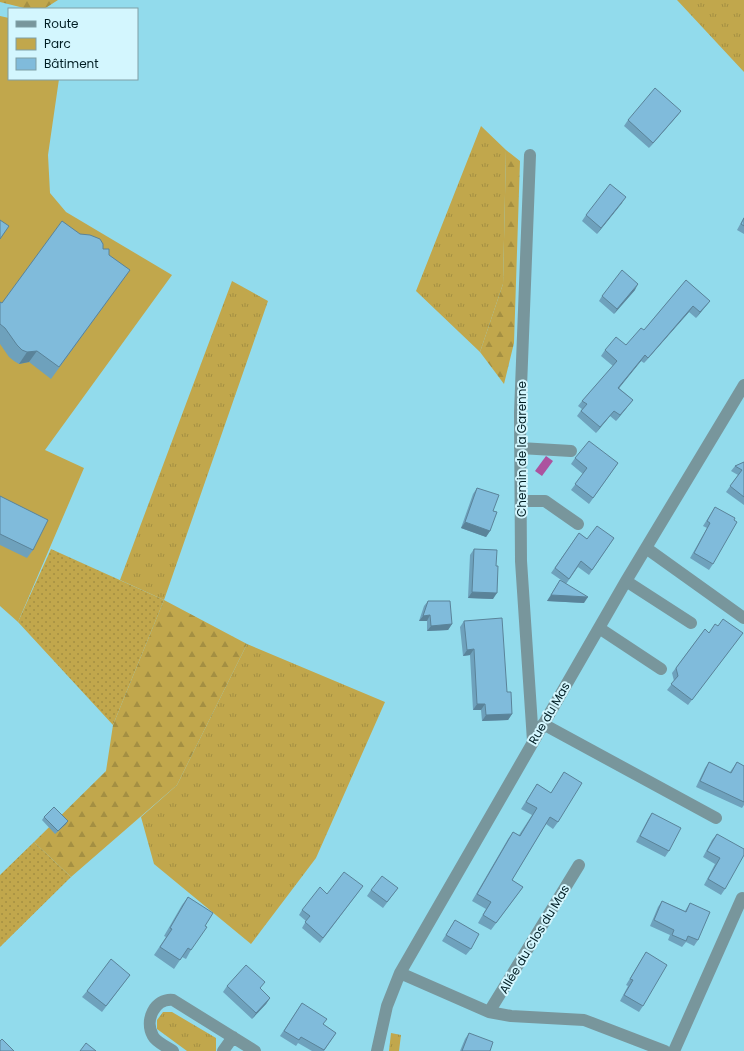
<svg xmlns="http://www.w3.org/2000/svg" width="744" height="1051" font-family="Poppins,sans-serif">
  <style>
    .grass { fill: url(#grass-tufts) }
    .forest { fill: url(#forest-firs) }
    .park { fill: #c1a74c }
    .garden { fill: url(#garden-dots) }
    .water { fill: #ac539f }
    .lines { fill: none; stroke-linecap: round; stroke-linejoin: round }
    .minor { stroke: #78969c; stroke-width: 12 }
    .wall { fill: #6ea1bc }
    .shaded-wall { fill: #5a8399 }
    .building { fill: #80bbdb; stroke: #5a8399 }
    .labels { text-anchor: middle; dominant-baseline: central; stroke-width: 4; stroke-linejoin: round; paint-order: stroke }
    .street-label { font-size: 12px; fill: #001d23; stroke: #d3f6fe }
  </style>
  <defs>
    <pattern id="grass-tufts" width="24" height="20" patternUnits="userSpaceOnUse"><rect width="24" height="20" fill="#c1a74c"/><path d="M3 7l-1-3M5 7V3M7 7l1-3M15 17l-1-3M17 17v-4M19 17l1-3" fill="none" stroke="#a48f42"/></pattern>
    <pattern id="forest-firs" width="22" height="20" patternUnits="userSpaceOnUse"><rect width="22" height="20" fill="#c1a74c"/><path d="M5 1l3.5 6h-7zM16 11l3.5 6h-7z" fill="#a48f42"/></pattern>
    <pattern id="garden-dots" width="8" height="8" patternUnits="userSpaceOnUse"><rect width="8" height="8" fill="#c1a74c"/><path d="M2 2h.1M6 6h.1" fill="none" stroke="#a48f42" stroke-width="1.8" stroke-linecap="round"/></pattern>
  </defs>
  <rect width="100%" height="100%" fill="#92dbec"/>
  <!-- grass -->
  <path class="grass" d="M 677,0 L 744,0 L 744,72 Z
    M 481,126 L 506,150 L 503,284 L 480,352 L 416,291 Z
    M 232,281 L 268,301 L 164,600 L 120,580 Z
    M 247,644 L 385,702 L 316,858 L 251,944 L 154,864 L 141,817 L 177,785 Z
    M 163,1012 L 172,1012 L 216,1038 L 216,1051 L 187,1051 L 157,1029 L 157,1020 Z
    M 391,1033 L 401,1035 L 399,1051 L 389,1051 Z"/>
  <!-- forest -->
  <path class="forest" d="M 0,0 L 58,0 L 44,9 L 24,8 L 0,2 Z
    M 506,150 L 520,161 L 514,343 L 504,384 L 480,352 L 503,284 Z
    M 164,600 L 247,644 L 177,785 L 71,877 L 34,842 L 106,771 L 113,725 Z"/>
  <!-- park -->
  <path class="park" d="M 0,16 L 9,18 L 9,79 L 59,79 L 48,155 L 50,193 L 66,212 L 172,275 L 45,450 L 84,468 L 18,622 L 0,606 Z"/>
  <!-- garden -->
  <path class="garden" d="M 51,549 L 164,600 L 113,725 L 18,622 Z
    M 34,842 L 71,877 L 0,947 L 0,875 Z"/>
  <!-- water -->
  <path class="water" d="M 546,456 L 553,461 L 542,476 L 535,471 Z"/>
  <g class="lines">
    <!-- minor -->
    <path class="minor" d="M 530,155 L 520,413 L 521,561 L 533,741
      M 520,448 L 571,451
      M 521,501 L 545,501 L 578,524
      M 646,548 L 744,618
      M 626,581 L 691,623
      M 599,628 L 661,669
      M 543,724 L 716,818
      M 400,973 L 489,1012 L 511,1016 L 584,1020 L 665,1051
      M 489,1012 L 579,865
      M 173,1051 C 167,1047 156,1042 153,1036 C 144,1020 155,998 173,1000 L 255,1051
      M 223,1051 L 233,1037
      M 377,1051 L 387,1006 L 400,973 L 626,581 L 744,385
      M 674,1051 L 742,898"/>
  </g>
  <!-- wall -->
  <path class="wall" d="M 681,111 L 677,116 L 649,148 L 624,126 L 628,120 Z
    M 622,203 L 597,234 L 582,221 L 586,215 Z
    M 744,217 L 744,234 L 737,230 Z
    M 80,234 L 103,249 L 109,255 L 130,270 L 51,379 L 29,362 L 19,364 L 14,361 L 9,357 L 0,344 L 0,302 L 2,303 Z
    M 686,280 L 710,301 L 696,318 L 689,312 L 644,363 L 641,361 L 619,388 L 633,400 L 616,421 L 610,416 L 596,433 L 577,416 L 582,409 L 578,406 L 582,401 L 613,366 L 601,356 L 605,350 L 626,345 L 644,330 Z
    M 635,290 L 614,314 L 599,301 L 602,296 Z
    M 575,458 L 618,463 L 589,504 L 571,490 L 583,474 L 571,464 Z
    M 744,462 L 744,505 L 726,492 L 738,475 L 731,471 L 735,466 Z
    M 477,488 L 493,511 L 490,531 L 486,537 L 461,528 L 473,494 Z
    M 0,496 L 33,550 L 27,558 L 0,545 Z
    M 715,507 L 713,564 L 709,570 L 690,558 L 707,528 L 703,526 Z
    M 579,533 L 587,539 L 614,538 L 589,575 L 578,567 L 566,584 L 584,603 L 547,601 L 560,580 L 564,582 L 551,573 Z
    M 474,549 L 496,566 L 493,599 L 468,598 L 470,555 Z
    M 428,601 L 452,624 L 448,630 L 427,631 L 427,621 L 419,621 L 424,606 Z
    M 464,621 L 507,692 L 512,714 L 508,720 L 482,721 L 481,710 L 473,710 L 470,655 L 463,656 L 460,627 Z
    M 705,629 L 709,633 L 739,638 L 688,705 L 667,690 L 674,681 L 672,673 Z
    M 709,762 L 730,772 L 737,762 L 744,766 L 744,805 L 742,808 L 696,787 L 705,768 Z
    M 564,772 L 558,822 L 553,829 L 546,824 L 512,880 L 523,887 L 491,930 L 478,923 L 486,909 L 472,901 L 508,839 L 513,832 L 519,835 L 532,815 L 521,809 L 537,784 L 551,793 Z
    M 652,813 L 669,851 L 665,857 L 636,842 L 648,819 Z
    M 44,817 L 66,824 L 55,834 L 42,820 Z
    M 717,834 L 725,889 L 721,895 L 704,885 L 715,864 L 703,857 L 712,840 Z
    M 363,886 L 320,943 L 302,928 L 306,921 L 299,915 L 302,910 L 327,894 Z
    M 398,888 L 383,908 L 367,896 L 371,890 Z
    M 188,897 L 205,926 L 191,950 L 186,959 L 182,957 L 174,969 L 154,955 L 166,937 L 164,936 L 182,905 Z
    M 662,901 L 685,911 L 690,903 L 698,940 L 694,946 L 686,942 L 682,947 L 668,940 L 670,935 L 650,926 L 658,907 Z
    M 455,920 L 471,949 L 466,955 L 442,941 Z
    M 646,952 L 643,1006 L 639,1012 L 620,1001 L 628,986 L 626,985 Z
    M 130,975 L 102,1012 L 82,997 L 87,991 Z
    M 227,986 L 260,989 L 270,998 L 266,1004 L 252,1019 L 223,992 Z
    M 302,1003 L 323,1024 L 336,1033 L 324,1051 L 312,1051 L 298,1043 L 296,1046 L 280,1036 Z
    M 469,1033 L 490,1051 L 460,1051 L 465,1039 Z"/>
  <!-- shaded-wall -->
  <path class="shaded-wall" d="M 681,111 L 677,116 L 649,148 L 653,143 Z
    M 626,197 L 622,203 L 597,234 L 601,228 Z
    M 638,284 L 635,290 L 614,314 L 617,309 Z
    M 710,301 L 706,306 L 696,318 L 700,312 Z
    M 693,306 L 689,312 L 644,363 L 648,358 Z
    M 37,351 L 29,362 L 19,364 L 27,352 Z
    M 645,355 L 641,361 L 615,393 L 618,388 Z
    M 633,400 L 629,405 L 616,421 L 620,415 Z
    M 614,411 L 610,416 L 596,433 L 600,427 Z
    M 465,522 L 490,531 L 486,537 L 461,528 Z
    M 472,592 L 497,593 L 493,599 L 468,598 Z
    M 551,595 L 588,597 L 584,603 L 547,601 Z
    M 430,615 L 427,621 L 419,621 L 423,616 Z
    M 452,624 L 448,630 L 427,631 L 431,626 Z
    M 474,649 L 470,655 L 463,656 L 467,650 Z
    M 477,704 L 485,704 L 481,710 L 473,710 Z
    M 512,714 L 508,720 L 482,721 L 486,715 Z
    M 68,821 L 66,824 L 55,834 Z
    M 270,998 L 266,1004 L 252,1019 L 256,1013 Z"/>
  <!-- building -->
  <path class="building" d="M 655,88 L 681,111 L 653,143 L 628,120 Z
    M 610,184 L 626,197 L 601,228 L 586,215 Z
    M 744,218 L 744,226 L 741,224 Z
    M 0,220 L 9,226 L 0,239 Z
    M 62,221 L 80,234 L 90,235 L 100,239 L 103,244 L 103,249 L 109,249 L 109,255 L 130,270 L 59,367 L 37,351 L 27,352 L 22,350 L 17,345 L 5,328 L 0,324 L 0,302 L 2,303 Z
    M 622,270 L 638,284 L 617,309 L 602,296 Z
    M 686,280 L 710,301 L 700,312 L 693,306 L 648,358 L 645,355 L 618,388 L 633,400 L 620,415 L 614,411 L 600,427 L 581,411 L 587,404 L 582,401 L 617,361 L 605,350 L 616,337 L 626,345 L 641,328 L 644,330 Z
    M 589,441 L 618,463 L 593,498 L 575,484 L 587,468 L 575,458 Z
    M 744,462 L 744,497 L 730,486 L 742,470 L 735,466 Z
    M 477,488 L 499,495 L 493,511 L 497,512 L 490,531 L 465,522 Z
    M 0,496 L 48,520 L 33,550 L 0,534 Z
    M 715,507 L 735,518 L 734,520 L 737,522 L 713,564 L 694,553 L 710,523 L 707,521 Z
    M 597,526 L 614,538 L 592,570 L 581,561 L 569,579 L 555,568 L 579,533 L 587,539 Z
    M 474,549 L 497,550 L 496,566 L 498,566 L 497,593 L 472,592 Z
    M 560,580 L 588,597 L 551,595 Z
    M 428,601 L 450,601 L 452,624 L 431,626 L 430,615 L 423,616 Z
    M 502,618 L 507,692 L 511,692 L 512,714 L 486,715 L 485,704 L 477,704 L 474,649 L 467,650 L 464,621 Z
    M 723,619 L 743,633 L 692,700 L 671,684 L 678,676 L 676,668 L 705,629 L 709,633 L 715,624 L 718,626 Z
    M 709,762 L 731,773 L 737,762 L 744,766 L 744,802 L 700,781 Z
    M 564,772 L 582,783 L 558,822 L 550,817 L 512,880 L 523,887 L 496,923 L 483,915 L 491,902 L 477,894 L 513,832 L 520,836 L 537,808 L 526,802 L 537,784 L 551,793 Z
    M 54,807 L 68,821 L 58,831 L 44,817 Z
    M 652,813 L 681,828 L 669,851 L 640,836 Z
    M 717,834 L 744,849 L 744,855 L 725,889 L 708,879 L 720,858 L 707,851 Z
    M 344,872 L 363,886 L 323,938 L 305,922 L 310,916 L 302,910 L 320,887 L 327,894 Z
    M 382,876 L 398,888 L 387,902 L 371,890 Z
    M 188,897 L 213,913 L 205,926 L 207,927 L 191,950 L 188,948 L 180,960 L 160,947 L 172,929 L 170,928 Z
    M 662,901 L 686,912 L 690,903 L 710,912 L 698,940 L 688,936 L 686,941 L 672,935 L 674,930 L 654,920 Z
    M 455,920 L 479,934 L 471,949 L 446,935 Z
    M 646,952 L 667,965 L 643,1006 L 624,995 L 633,980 L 630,979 Z
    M 111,959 L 130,975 L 106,1006 L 87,991 Z
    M 246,965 L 265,982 L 260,988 L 270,998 L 256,1013 L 227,986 Z
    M 302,1003 L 327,1019 L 323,1024 L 336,1033 L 324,1050 L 301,1037 L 299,1040 L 284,1031 Z
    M 469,1033 L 493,1042 L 490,1051 L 462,1051 Z
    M 2,1039 L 14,1051 L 0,1051 L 0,1041 Z
    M 86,1043 L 96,1051 L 80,1051 Z"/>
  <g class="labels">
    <!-- street labels -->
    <g class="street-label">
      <text transform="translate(521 449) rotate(-90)">Chemin de la Garenne</text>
      <text transform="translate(549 713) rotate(-60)">Rue du Mas</text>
      <text transform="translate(534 939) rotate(-59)">Allée du Clos du Mas</text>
    </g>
  </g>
  <!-- legend -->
  <rect x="8" y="8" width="130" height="72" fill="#d3f6fe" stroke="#7f9fa6"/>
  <rect x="16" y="21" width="20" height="6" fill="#78969c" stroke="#7f9fa6"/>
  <text x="44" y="28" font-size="12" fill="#001d23">Route</text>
  <rect x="16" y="38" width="20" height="12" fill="#c1a74c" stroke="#7f9fa6"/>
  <text x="44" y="48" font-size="12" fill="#001d23">Parc</text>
  <rect x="16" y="58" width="20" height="12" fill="#80bbdb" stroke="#7f9fa6"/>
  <text x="44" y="68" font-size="12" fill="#001d23">Bâtiment</text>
</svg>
